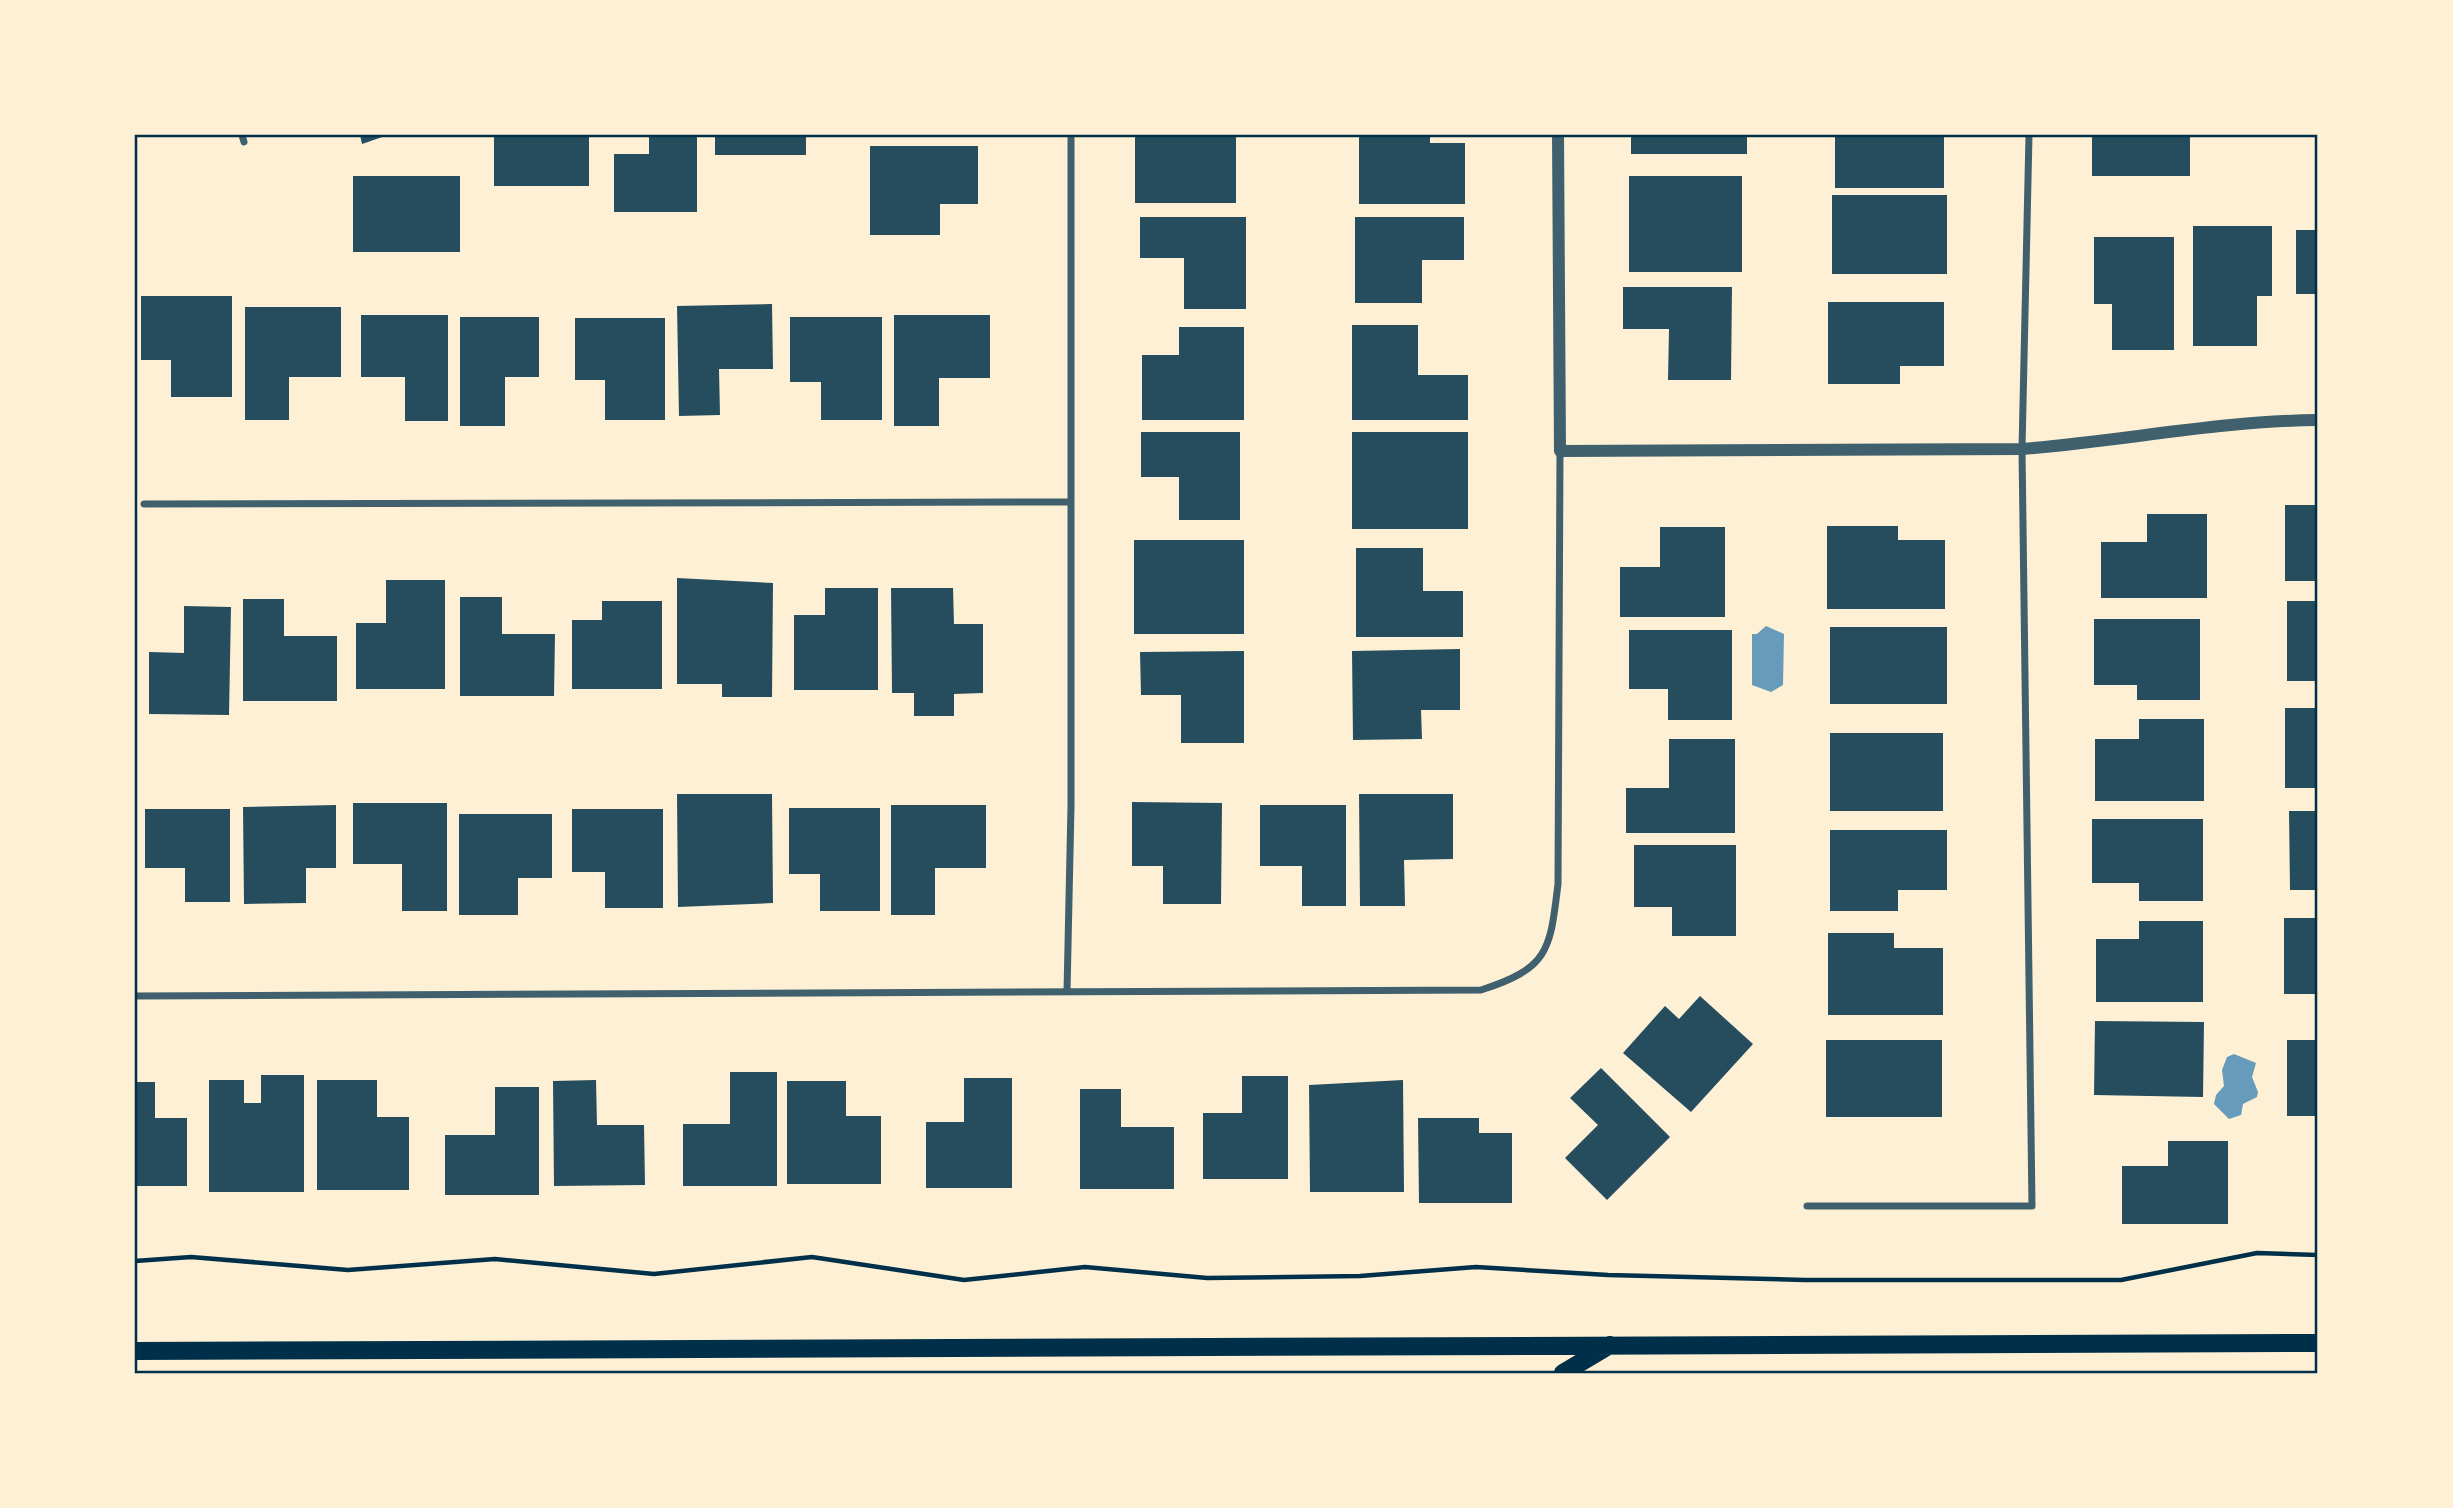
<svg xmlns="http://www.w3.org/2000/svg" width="2453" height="1508" font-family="'Public Sans',sans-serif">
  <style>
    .water { fill: #669bbc }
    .building { fill: #264d5e }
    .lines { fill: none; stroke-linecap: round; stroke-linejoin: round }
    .path { stroke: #003049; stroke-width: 4.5 }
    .minor { stroke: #3f606c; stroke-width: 7 }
    .tertiary { stroke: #3f606c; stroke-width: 12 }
    .primary { stroke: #003049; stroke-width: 18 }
    .neatline { fill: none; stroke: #003049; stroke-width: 2.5 }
  </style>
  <rect width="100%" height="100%" fill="#fdf0d5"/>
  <!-- water -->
  <path class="water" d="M 1766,626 L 1784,634 L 1783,685 L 1771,692 L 1752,685 L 1752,634 L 1757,634 Z
    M 2234,1054 L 2256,1063 L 2252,1077 L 2258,1092 L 2257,1097 L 2243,1104 L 2241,1115 L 2229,1119 L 2214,1104 L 2216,1095 L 2224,1086 L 2222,1070 L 2227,1057 Z"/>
  <!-- building -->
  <path class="building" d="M 360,135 L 388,135 L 362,144 Z
    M 494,135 L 589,135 L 589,186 L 494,186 Z
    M 649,135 L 697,135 L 697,212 L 614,212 L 614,154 L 649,154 Z
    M 715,135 L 806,135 L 806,155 L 715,155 Z
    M 1169,135 L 1236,135 L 1236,203 L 1135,203 L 1135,136 Z
    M 1359,135 L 1430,135 L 1430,143 L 1465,143 L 1465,204 L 1359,204 Z
    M 1631,135 L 1747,135 L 1747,154 L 1631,154 Z
    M 1835,135 L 1944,135 L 1944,188 L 1835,188 Z
    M 2092,135 L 2190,135 L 2190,176 L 2092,176 Z
    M 870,146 L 978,146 L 978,204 L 940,204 L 940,235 L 870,235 Z
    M 353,176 L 460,176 L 460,252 L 353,252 Z
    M 1629,176 L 1742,176 L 1742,272 L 1629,272 Z
    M 1832,195 L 1947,195 L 1947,274 L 1832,274 Z
    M 1140,217 L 1246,217 L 1246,309 L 1184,309 L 1184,258 L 1140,258 Z
    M 1355,217 L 1464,217 L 1464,260 L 1422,260 L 1422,303 L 1355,303 Z
    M 2193,226 L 2272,226 L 2272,296 L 2257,296 L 2257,346 L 2193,346 Z
    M 2296,230 L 2318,230 L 2318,294 L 2296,294 Z
    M 2094,237 L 2174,237 L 2174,350 L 2112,350 L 2112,304 L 2094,304 Z
    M 1623,287 L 1732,287 L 1731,380 L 1668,380 L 1669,329 L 1623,329 Z
    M 141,296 L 232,296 L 232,397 L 171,397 L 171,360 L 141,360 Z
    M 1828,302 L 1944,302 L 1944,366 L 1900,366 L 1900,384 L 1828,384 Z
    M 772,304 L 773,369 L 719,369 L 720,415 L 679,416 L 677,306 Z
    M 245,307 L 341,307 L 341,377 L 289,377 L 289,420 L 245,420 Z
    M 361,315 L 448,315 L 448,421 L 405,421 L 405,377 L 361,377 Z
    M 894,315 L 990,315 L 990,378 L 939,378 L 939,426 L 894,426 Z
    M 460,317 L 539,317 L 539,377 L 505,377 L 505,426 L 460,426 Z
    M 790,317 L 882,317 L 882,420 L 821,420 L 821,382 L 790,382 Z
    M 575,318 L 665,318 L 665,420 L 605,420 L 605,380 L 575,380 Z
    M 1352,325 L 1418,325 L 1418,375 L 1468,375 L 1468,420 L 1352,420 Z
    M 1179,327 L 1244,327 L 1244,420 L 1142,420 L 1142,355 L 1179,355 Z
    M 1141,432 L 1240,432 L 1240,520 L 1179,520 L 1179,477 L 1141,477 Z
    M 1352,432 L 1468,432 L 1468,529 L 1352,529 Z
    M 2285,505 L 2318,505 L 2318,581 L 2285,581 Z
    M 2147,514 L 2207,514 L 2207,598 L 2101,598 L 2101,542 L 2147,542 Z
    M 1827,526 L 1898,526 L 1898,540 L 1945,540 L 1945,609 L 1827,609 Z
    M 1660,527 L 1725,527 L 1725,617 L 1620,617 L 1620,567 L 1660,567 Z
    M 1134,540 L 1244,540 L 1244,634 L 1134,634 Z
    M 1356,548 L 1423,548 L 1423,591 L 1463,591 L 1463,637 L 1356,637 Z
    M 677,578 L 773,583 L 772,697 L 722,697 L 722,684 L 677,684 Z
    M 386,580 L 445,580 L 445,689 L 356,689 L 356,623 L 386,623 Z
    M 825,588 L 878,588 L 878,690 L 794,690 L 794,615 L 825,615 Z
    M 891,588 L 953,588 L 954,624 L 983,624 L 983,693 L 954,694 L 954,716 L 914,716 L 914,693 L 892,693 Z
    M 460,597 L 502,597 L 502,634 L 555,634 L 554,696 L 460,696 Z
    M 243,599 L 284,599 L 284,636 L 337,636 L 337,701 L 243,701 Z
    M 602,601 L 662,601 L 662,689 L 572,689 L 572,620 L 602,620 Z
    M 2287,601 L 2318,601 L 2318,681 L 2287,681 Z
    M 184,606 L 231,607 L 229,715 L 149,714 L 149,652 L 184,653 Z
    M 2094,619 L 2200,619 L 2200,700 L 2137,700 L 2137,685 L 2094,685 Z
    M 1830,627 L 1947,627 L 1947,704 L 1830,704 Z
    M 1629,630 L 1732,630 L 1732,720 L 1668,720 L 1668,689 L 1629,689 Z
    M 1460,649 L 1460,710 L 1421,710 L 1422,739 L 1353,740 L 1352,651 Z
    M 1244,651 L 1244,743 L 1181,743 L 1181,695 L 1141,695 L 1140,652 Z
    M 2285,708 L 2318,708 L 2318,788 L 2285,788 Z
    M 2139,719 L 2204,719 L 2204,801 L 2095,801 L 2095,739 L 2139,739 Z
    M 1830,733 L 1943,733 L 1943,811 L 1830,811 Z
    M 1669,739 L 1735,739 L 1735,833 L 1626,833 L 1626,788 L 1669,788 Z
    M 677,794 L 772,794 L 773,903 L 678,907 Z
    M 1359,794 L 1453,794 L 1453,859 L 1404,860 L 1405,906 L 1360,906 Z
    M 1132,802 L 1222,803 L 1221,904 L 1163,904 L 1163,866 L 1132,866 Z
    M 353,803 L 447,803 L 447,911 L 402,911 L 402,864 L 353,864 Z
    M 336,805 L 336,868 L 306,868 L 306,903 L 244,904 L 243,807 Z
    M 891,805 L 986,805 L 986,868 L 935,868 L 935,915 L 891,915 Z
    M 1260,805 L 1346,805 L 1346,906 L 1302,906 L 1302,866 L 1260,866 Z
    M 789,808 L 880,808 L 880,911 L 820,911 L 820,874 L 789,874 Z
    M 145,809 L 230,809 L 230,902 L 185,902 L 185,868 L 145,868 Z
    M 572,809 L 663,809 L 663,908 L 605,908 L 605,872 L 572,872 Z
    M 2289,811 L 2318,811 L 2318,890 L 2290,890 Z
    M 459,814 L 552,814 L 552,878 L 518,878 L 518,915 L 459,915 Z
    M 2092,819 L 2203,819 L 2203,901 L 2139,901 L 2139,883 L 2092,883 Z
    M 1830,830 L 1947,830 L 1947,890 L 1898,890 L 1898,911 L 1830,911 Z
    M 1634,845 L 1736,845 L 1736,936 L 1672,936 L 1672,907 L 1634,907 Z
    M 2284,918 L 2318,918 L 2318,994 L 2284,994 Z
    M 2139,921 L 2203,921 L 2203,1002 L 2096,1002 L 2096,939 L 2139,939 Z
    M 1828,933 L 1894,933 L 1894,948 L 1943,948 L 1943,1015 L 1828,1015 Z
    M 1700,996 L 1753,1044 L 1691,1112 L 1623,1053 L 1665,1006 L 1679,1019 Z
    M 2095,1021 L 2204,1022 L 2203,1097 L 2094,1095 Z
    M 1826,1040 L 1942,1040 L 1942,1117 L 1826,1117 Z
    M 2287,1040 L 2318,1040 L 2318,1116 L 2287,1116 Z
    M 1601,1068 L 1670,1137 L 1607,1200 L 1565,1158 L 1598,1125 L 1570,1098 Z
    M 730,1072 L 777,1072 L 777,1186 L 683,1186 L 683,1124 L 730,1124 Z
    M 261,1075 L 304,1075 L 304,1192 L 209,1192 L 209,1080 L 244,1080 L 244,1103 L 261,1103 Z
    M 1242,1076 L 1288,1076 L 1288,1179 L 1203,1179 L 1203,1113 L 1242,1113 Z
    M 964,1078 L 1012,1078 L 1012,1188 L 926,1188 L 926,1122 L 964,1122 Z
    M 317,1080 L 377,1080 L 377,1117 L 409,1117 L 409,1190 L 317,1190 Z
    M 596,1080 L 597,1125 L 644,1125 L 645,1185 L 554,1186 L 553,1081 Z
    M 1403,1080 L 1404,1192 L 1310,1192 L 1309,1085 Z
    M 787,1081 L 846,1081 L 846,1116 L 881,1116 L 881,1184 L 787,1184 Z
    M 135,1082 L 155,1082 L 155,1118 L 187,1118 L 187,1186 L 135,1186 Z
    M 495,1087 L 539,1087 L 539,1195 L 445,1195 L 445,1135 L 495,1135 Z
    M 1080,1089 L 1121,1089 L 1121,1127 L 1174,1127 L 1174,1189 L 1080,1189 Z
    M 1418,1118 L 1479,1118 L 1479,1133 L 1512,1133 L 1512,1203 L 1419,1203 Z
    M 2168,1141 L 2228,1141 L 2228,1224 L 2122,1224 L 2122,1166 L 2168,1166 Z"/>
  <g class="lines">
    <!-- path -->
    <path class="path" d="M 135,1261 L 191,1257 L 348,1270 L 495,1259 L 654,1274 L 812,1257 L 964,1280 L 1085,1267 L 1207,1278 L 1360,1276 L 1476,1267 L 1608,1275 L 1805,1280 L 2121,1280 L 2257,1253 L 2318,1255"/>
    <!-- minor -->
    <path class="minor" d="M 242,135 L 244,142
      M 144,504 L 1070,502
      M 1067,992 L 1071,806 L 1071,135
      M 135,996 L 1481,990 C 1550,968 1550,949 1558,884 L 1560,451
      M 1807,1206 L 2032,1206 L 2022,449 L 2029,135"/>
    <!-- tertiary -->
    <path class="tertiary" d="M 1558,135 L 1560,451 L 2022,449 C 2122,441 2219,421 2318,420"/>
    <!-- primary -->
    <path class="primary" d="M 135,1351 L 2318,1343
      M 1563,1373 L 1610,1345"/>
  </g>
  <!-- border -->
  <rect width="2453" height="1508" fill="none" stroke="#fdf0d5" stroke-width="273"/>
  <rect x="136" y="136" width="2180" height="1236" class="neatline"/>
</svg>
